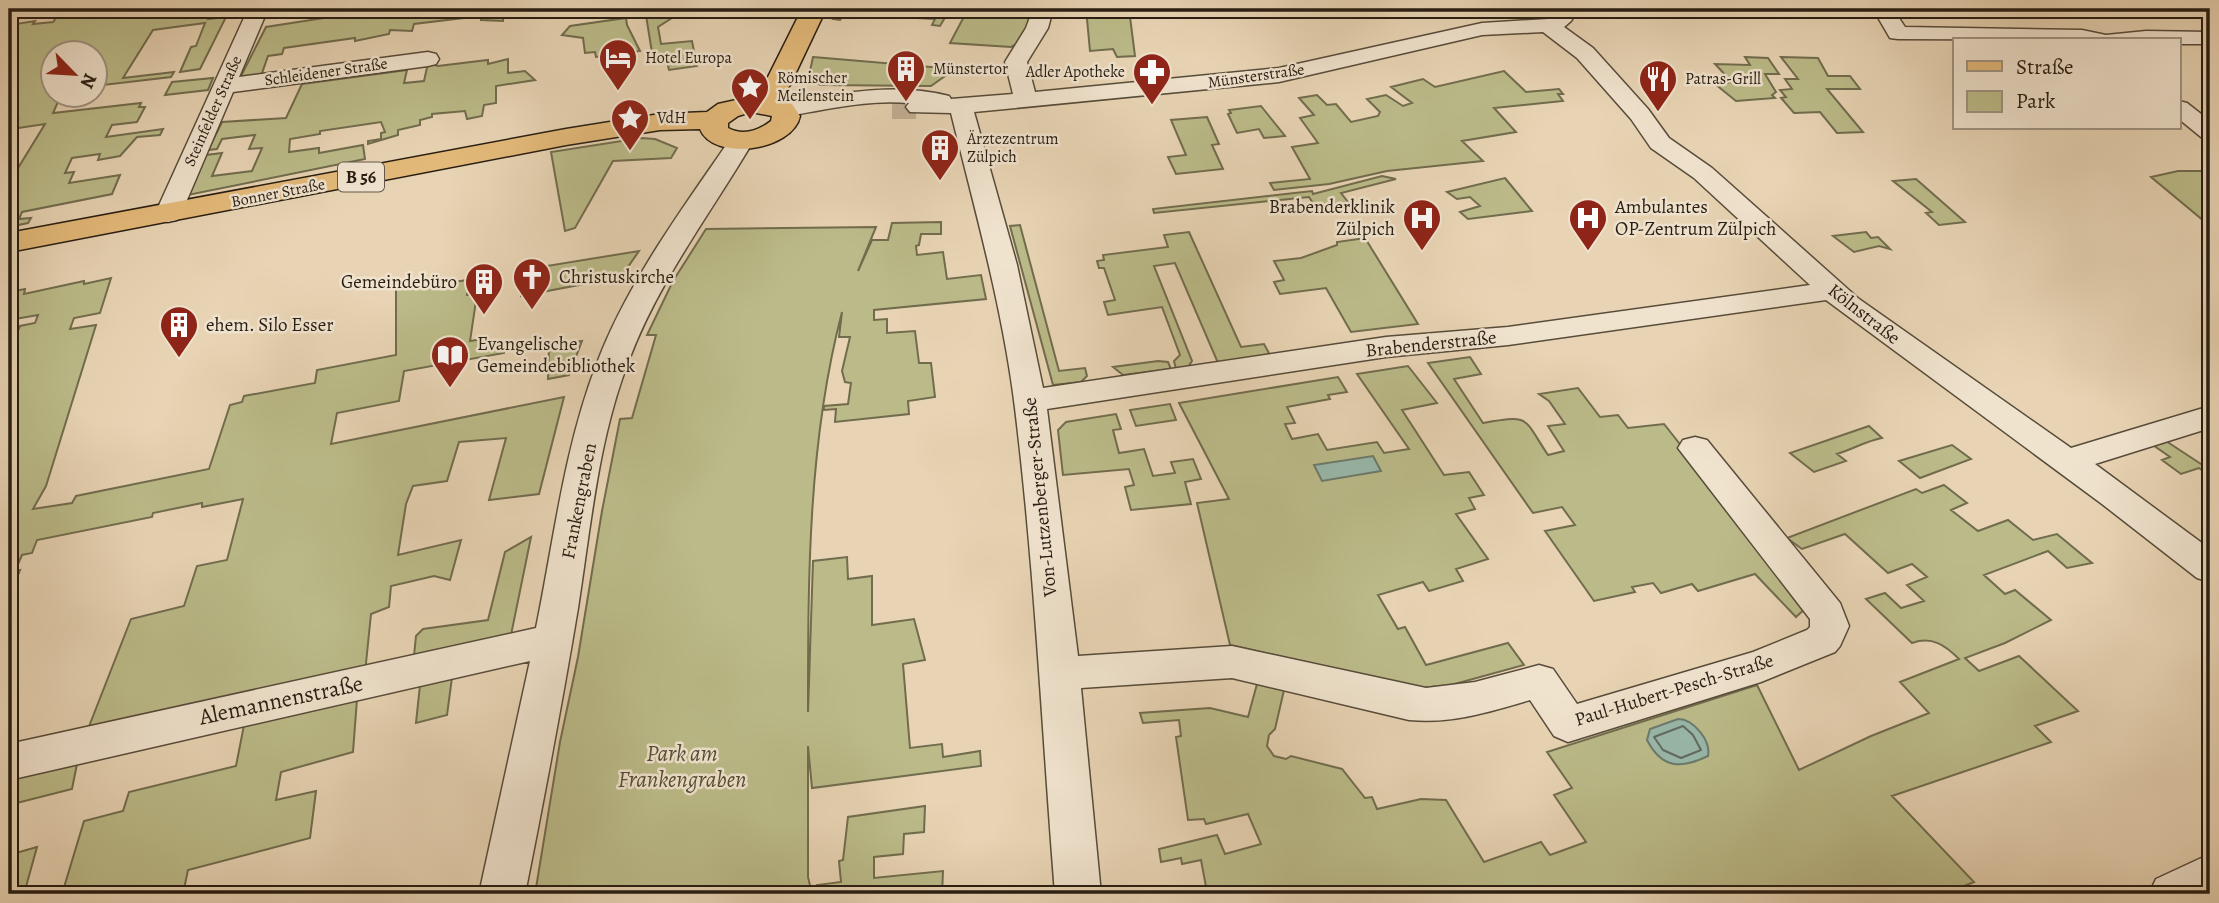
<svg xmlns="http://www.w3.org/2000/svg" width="2219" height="903" font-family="Alegreya,serif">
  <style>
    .green { fill: #bbbb89; stroke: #716c4e; stroke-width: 2 }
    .water { fill: #98b8aa; stroke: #6b7a6d; stroke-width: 2 }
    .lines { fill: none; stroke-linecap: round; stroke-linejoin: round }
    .shore { stroke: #606a5e; stroke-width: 2 }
    .minor-tunnel { stroke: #c1af94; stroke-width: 24; stroke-dasharray: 24 11; stroke-linecap: butt }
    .minor-casing { stroke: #574b3a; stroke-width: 3 }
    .major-casing { stroke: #271d12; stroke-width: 3 }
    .minor { fill: #f0e3ce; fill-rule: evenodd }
    .major { fill: #e4ba7a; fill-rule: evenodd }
    .labels { text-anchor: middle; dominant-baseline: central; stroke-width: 5; stroke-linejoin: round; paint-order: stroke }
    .far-poi-label { font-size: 16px; fill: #271d12; stroke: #f0e3ce; text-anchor: start }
    .far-street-label { font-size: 16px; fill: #271d12; stroke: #f0e3ce }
    .shield { fill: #f0e3ce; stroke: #63584a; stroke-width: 2 }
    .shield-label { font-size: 18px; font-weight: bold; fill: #271d12 }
    .poi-label { font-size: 19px; fill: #271d12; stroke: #f0e3ce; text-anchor: start }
    .street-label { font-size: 19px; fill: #271d12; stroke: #f0e3ce }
    .near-street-label { font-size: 23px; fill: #271d12; stroke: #f0e3ce }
    .near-park-label { font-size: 23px; font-style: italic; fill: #534c36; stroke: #f0e3ce }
  </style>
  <rect width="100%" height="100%" fill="#e8d4b4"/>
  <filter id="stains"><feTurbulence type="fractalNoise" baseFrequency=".00286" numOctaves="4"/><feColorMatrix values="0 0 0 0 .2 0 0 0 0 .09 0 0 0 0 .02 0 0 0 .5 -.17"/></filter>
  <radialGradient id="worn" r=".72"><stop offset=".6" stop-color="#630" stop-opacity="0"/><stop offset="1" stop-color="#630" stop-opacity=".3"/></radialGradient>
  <!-- green -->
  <path class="green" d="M 18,9 L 178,9 L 177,12 L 212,9 L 208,19 L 226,17 L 200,69 L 180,72 L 191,47 L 196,46 L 205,23 L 153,30 L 123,78 L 174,72 L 171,77 L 95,86 L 94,52 L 52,52 L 52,94 L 61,95 L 53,113 L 141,103 L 139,107 L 145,107 L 137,122 L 112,125 L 106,137 L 163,129 L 160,135 L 137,137 L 120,156 L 98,160 L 100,154 L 72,158 L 65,173 L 74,172 L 69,183 L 120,175 L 112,194 L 22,212 L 19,219 L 31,218 L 28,223 L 9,227 L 9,169 L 18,168 L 45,124 L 12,129 L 18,119 L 9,119 L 9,38 L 15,33 L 9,33 L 9,25 L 35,21 L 33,24 L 53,22 L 59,14 L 11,18 Z
    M 327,9 L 503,9 L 503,21 L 481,20 L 481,16 L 414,24 L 412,31 L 390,30 L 389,34 L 355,41 L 355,38 L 284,48 L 282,54 L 268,56 L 261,76 L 240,78 L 266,27 L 337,16 L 337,13 L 316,16 L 317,10 Z
    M 645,9 L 686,9 L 658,27 L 661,44 L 692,41 L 697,66 L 669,70 L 666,57 L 653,59 Z
    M 839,9 L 938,15 L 942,9 L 950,9 L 940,26 L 932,25 L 935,19 L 844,14 L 840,20 L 833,19 Z
    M 968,9 L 1039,9 L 1024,40 L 1011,47 L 950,43 Z
    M 1084,9 L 1129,9 L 1135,56 L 1117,57 L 1113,49 L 1090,51 L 1087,19 L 1082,13 Z
    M 626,18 L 627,25 L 640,51 L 596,57 L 595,52 L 585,53 L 583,38 L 562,35 L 570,26 Z
    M 813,57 L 955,69 L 931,86 L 821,85 L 808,80 Z
    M 1745,57 L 1768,58 L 1779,74 L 1765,74 L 1776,92 L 1772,95 L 1775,98 L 1736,101 L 1715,84 L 1732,82 L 1715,64 L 1750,65 Z
    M 1781,57 L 1818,58 L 1828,76 L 1850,76 L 1860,89 L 1827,89 L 1863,132 L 1837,133 L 1820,112 L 1794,113 L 1781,98 L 1786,97 L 1780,90 L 1792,89 L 1785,79 L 1798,79 Z
    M 508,59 L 508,73 L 525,71 L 535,80 L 496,86 L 496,103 L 484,105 L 482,116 L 467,119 L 465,111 L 432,114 L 432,117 L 420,120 L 420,125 L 398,130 L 398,135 L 368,144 L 368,141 L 381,139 L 381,133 L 385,132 L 381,122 L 320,131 L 320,134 L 290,139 L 289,152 L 319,148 L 319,153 L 363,145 L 365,159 L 188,195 L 206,155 L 222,153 L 212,176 L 252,171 L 262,148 L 249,149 L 255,135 L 222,139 L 217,149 L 208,150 L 222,122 L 286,118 L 302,84 L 407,70 L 404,83 L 424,81 L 428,63 L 438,66 L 488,60 L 488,64 Z
    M 1504,71 L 1526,92 L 1559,89 L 1563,94 L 1558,94 L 1563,101 L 1494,108 L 1516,132 L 1462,141 L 1483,161 L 1387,171 L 1329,184 L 1274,190 L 1270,183 L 1310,179 L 1292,147 L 1318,143 L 1300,118 L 1314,115 L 1299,98 L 1317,95 L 1327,105 L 1336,104 L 1351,122 L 1378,116 L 1380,112 L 1367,99 L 1386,95 L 1403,106 L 1412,103 L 1391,87 L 1423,79 L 1435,87 Z
    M 213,78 L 208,90 L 165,95 L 172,82 Z
    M 1261,106 L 1285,136 L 1264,138 L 1259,129 L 1237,133 L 1228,114 L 1231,113 L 1229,110 Z
    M 1207,117 L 1219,144 L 1212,145 L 1223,169 L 1176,174 L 1168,157 L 1186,155 L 1171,120 Z
    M 641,138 L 655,139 L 677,148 L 671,158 L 613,161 L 575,228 L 565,231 L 551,152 Z
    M 2178,171 L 2210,171 L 2210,179 L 2204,180 L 2210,185 L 2210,226 L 2151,177 Z
    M 1382,176 L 1396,179 L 1341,193 L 1348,202 L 1316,208 L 1309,197 L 1154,213 L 1153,209 L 1312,191 L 1313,194 Z
    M 1505,178 L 1532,211 L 1468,219 L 1460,212 L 1480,206 L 1470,197 L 1457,199 L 1447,192 Z
    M 1916,179 L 1965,222 L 1939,225 L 1926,213 L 1932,212 L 1893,181 Z
    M 941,222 L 941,234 L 921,234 L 919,245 L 916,246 L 917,255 L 943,252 L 947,279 L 981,275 L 986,299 L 874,310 L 874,320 L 887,319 L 887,333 L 915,331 L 919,363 L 931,363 L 935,397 L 908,401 L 909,414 L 835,422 L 836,409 L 824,410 L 824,406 L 848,404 L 851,383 L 845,382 L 842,371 L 850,337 L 839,337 L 842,312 C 808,442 808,578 808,712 L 813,561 L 847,557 L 848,579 L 872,576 L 872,625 L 914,619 L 925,660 L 903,664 L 910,748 L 942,744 L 943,757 L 980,751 L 981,766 L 812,788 L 808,746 L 808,877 L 812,894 L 535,894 L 560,742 L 578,657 L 602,511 L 620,419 L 632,418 L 656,335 L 647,335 L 673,281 L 706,229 L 876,227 L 858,271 L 872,240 L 888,240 L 892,223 Z
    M 1020,225 L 1059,371 L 1085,368 L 1087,376 L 1081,382 L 1053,385 L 1010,226 Z
    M 1189,232 L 1241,347 L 1264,344 L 1270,355 L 1218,363 L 1175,263 L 1154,266 L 1192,361 L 1188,367 L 1176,369 L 1174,361 L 1180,355 L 1162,307 L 1108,315 L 1104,302 L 1115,300 L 1104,268 L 1099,268 L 1097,261 L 1104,260 L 1103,255 L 1168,247 L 1164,235 Z
    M 1866,232 L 1871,238 L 1878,237 L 1890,249 L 1879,246 L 1854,252 L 1833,236 Z
    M 1365,238 L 1418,324 L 1351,332 L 1326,288 L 1280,294 L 1274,282 L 1284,280 L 1274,261 L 1301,258 L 1337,245 L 1337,242 Z
    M 639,251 L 621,277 L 521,296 L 522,270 Z
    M 111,278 L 100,313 L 74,318 L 70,329 L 96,325 L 46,486 L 33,509 L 72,503 L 76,496 L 209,469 L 230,405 L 242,402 L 244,396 L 315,383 L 317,370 L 396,355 L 396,284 L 424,279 L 424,287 L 479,278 L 478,284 L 468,286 L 467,295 L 477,294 L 470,341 L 483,339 L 483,345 L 505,342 L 504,353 L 404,371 L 399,401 L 337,413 L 331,444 L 564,397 L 539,494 L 489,500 L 506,438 L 459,442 L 447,481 L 413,486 L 406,504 L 398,555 L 461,540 L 450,580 L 434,576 L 391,586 L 389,607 L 371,614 L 365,673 L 86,734 L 131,619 L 184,606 L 197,566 L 227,560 L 243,499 L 202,507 L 202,503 L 153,513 L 152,517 L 37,540 L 32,553 L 22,555 L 15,571 L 20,570 L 9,597 L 9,351 L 20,326 L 35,323 L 38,315 L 15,319 L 18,311 L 9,313 L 9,292 L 25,289 L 24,294 L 84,281 L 84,284 Z
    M 582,341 L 569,375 L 548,379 L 549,345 Z
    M 1470,357 L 1481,374 L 1454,379 L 1483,423 C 1531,415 1522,416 1548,455 L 1564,451 L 1548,426 L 1565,424 L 1549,401 L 1539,394 L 1578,388 L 1600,417 L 1618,415 L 1628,428 L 1664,424 L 1808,606 L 1796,617 L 1755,574 L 1698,591 L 1692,584 L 1661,593 L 1653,583 L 1632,587 L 1635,592 L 1594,601 L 1545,531 L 1575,525 L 1562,507 L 1533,513 L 1428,363 Z
    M 1158,361 L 1168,362 L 1171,369 L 1123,375 L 1113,367 Z
    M 1408,366 L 1437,403 L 1402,410 L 1444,475 L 1469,472 L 1484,495 L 1469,498 L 1475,509 L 1456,514 L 1488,559 L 1456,569 L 1463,581 L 1429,591 L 1423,582 L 1378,595 L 1398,629 L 1405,627 L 1426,665 L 1508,643 L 1524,665 L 1451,685 L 1422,688 L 1230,645 L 1197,503 L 1229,499 L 1179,403 L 1338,377 L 1347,392 L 1328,395 L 1330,399 L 1287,407 L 1295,423 L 1285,424 L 1292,439 L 1318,434 L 1327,450 L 1377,442 L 1384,453 L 1409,449 L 1357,374 Z
    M 1170,404 L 1176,420 L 1136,426 L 1130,410 Z
    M 1116,414 L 1121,429 L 1113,430 L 1119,453 L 1144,449 L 1153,476 L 1175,473 L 1171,462 L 1193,459 L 1201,479 L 1185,482 L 1191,504 L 1131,510 L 1125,487 L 1134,485 L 1129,469 L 1063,475 L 1058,430 L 1066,422 Z
    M 1869,426 L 1882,438 C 1866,441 1853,449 1837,454 L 1846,461 L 1814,472 L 1790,453 Z
    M 2166,441 L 2204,466 L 2210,465 L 2210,476 L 2199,468 L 2181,474 L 2162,460 L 2170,457 L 2153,445 Z
    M 1952,445 L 1971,459 L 1920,478 L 1899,461 Z
    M 1944,485 L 1967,503 L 1951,510 L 1978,531 L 2008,520 L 2033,540 L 2057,534 L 2092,563 L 2067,568 L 2048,551 L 1984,575 L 2005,594 L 2015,590 L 2051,620 L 2005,643 L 1965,658 L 1979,671 L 2019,656 L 2078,711 L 2035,726 L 2051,742 L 1892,796 L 1974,882 L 1944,894 L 1201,894 L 1207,892 L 1201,860 L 1182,864 L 1181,858 L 1161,862 L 1159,849 L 1217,835 L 1225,854 L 1261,844 L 1248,814 L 1206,824 L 1204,819 L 1188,820 L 1176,737 L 1181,736 L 1179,720 L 1143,723 L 1140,713 L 1210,708 L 1248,717 L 1257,684 L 1284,690 L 1275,729 L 1269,735 L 1267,746 L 1274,756 L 1286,759 L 1291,756 L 1342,769 L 1365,798 L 1372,797 L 1377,809 L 1421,799 L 1446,800 L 1484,862 L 1541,842 L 1550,855 L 1586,842 L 1554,795 L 1572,788 L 1547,752 L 1757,685 L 1799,770 L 1871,736 L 1929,713 L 1900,682 L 1959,659 C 1945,645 1932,636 1912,643 L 1866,599 L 1885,593 L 1901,608 L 1924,601 L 1907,585 L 1927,577 L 1912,564 L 1888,573 L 1845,534 L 1802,549 L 1787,538 L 1916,489 L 1922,493 Z
    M 531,537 L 511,635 L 414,656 L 416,636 L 423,629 L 488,620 L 505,552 Z
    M 453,670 L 447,715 L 416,723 L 420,685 Z
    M 357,699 L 353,752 L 281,772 L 276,800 L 316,791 L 310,838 L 188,870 L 183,894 L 62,894 L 84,821 L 123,811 L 129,792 L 236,766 L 244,725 Z
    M 78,759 L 72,789 L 9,805 L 9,776 Z
    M 925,806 L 924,832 L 904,834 L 903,854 L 874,857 L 874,878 L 943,871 L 942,894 L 819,894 L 817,885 L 841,882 L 839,861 L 843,860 L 848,817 Z
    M 37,847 L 24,894 L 9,894 L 9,855 Z"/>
  <!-- water -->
  <path class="water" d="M 1373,456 L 1381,471 L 1322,481 L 1314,465 Z
    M 1678,719 C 1694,719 1711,741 1708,756 C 1681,769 1662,769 1647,740 L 1650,729 Z"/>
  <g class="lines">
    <!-- shore -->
    <path class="shore" d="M 1683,726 L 1693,735 L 1701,750 L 1681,758 L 1663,750 L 1654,737 Z"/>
    <!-- minor-tunnel -->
    <path class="minor-tunnel" d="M 892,107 L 918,107"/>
    <defs>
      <path id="minor" d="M 248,9 L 268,9 L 239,77 L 428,52 L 436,54 L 439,59 L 436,64 L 428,66 L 233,92 L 181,214 L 177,220 L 168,222 L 159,220 L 155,214 Z
        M 1033,9 L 1053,9 L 1048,28 L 1027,62 L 1035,92 L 1279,68 L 1482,23 L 1548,19 L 1558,9 L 1578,9 L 1571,21 L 1564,27 L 1593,48 L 1648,109 L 1669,138 L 1712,168 L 1859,299 L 2071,448 L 2210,406 L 2210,428 L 2095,464 L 2210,549 L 2210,582 L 2197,578 L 2102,504 L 1826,300 L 1508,345 L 1386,357 L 1047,409 L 1078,656 L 1232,646 L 1426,688 L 1475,682 L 1539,665 L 1553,669 L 1577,704 L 1753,652 L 1807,630 L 1810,627 L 1810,619 L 1678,448 L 1683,440 L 1695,437 L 1707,440 L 1840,603 L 1849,626 L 1840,646 L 1835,652 L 1761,682 L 1568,742 L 1554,736 L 1530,700 C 1489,712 1452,724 1409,720 L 1232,678 L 1081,688 L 1101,894 L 1055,894 C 1042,732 1035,570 1015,408 C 1003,309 975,210 951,113 L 910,112 L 906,107 L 909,103 C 867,99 824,110 782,117 L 774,115 L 770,110 L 774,105 L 782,103 C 838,94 893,82 949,96 L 951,99 L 1013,94 L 1005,62 L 1026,28 ZM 1543,32 L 1577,58 L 1631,119 L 1651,148 L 1694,178 L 1810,285 L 1508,327 L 1386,337 L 1043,388 L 1017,265 L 974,112 L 1279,82 L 1482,35 Z
        M 1873,9 L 1893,9 L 1905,27 L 2082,30 L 2106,35 L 2146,31 L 2210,32 L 2210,44 L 2179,44 L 2179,40 L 1898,39 L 1890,38 Z
        M 2179,101 L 2187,103 L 2210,121 L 2210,139 L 2201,137 L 2179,119 Z
        M 742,133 L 751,135 L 754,140 C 711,213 659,280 629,360 C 598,439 591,525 578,608 C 562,704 544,799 525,894 L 479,894 L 530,661 L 9,780 L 9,744 L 536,628 C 554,540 564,448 597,363 C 628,281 684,207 733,135 Z
        M 2210,854 L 2210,894 L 2149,894 L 2156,879 Z"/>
      <path id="major" d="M 802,9 L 826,9 L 790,85 L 780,99 L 792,104 L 800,116 C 793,151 713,162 700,129 L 660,130 L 566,145 L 9,252 L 9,233 L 566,129 L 660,114 L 707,112 L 718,104 L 754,96 L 765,83 ZM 751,112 L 772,116 L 771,121 C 758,131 743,136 728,128 L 728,123 L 738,116 Z"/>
    </defs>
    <!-- minor casing -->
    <use href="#minor" class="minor-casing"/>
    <!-- major casing -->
    <use href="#major" class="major-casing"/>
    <!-- minor -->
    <use href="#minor" class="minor"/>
    <!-- major -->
    <use href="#major" class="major"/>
  </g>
  <!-- icons -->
  <defs>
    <symbol id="hotel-pin" viewBox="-11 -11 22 30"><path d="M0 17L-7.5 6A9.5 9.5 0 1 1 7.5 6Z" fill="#8f2418" stroke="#f0e3ce"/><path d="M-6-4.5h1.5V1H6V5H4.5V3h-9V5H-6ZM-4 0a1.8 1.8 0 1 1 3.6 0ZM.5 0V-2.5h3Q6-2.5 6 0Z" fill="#fff"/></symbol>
    <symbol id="building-pin" viewBox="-11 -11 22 30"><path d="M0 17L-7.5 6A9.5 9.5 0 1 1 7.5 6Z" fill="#8f2418" stroke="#f0e3ce"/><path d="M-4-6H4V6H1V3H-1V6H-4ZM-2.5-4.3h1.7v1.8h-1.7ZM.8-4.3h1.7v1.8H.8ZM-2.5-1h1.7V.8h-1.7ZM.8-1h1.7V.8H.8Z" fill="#fff"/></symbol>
    <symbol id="pharmacy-pin" viewBox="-11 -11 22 30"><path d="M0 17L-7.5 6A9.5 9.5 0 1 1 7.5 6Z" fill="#8f2418" stroke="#f0e3ce"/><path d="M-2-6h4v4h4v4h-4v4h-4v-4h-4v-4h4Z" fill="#fff"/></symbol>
    <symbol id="restaurant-pin" viewBox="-11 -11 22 30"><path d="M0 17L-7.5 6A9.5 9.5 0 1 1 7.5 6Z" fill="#8f2418" stroke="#f0e3ce"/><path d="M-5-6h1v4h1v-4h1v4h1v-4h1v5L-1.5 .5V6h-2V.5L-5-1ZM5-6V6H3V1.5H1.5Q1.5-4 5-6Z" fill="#fff"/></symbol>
    <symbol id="sight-pin" viewBox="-11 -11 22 30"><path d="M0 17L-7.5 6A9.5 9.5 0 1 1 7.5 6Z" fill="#8f2418" stroke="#f0e3ce"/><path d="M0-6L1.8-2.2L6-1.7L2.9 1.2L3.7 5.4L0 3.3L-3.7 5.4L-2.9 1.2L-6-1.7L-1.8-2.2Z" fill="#fff"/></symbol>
    <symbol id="hospital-pin" viewBox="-11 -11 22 30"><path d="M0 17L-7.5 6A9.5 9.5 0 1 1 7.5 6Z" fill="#8f2418" stroke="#f0e3ce"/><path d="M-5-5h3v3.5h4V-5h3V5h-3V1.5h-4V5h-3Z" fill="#fff"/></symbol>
    <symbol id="church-pin" viewBox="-11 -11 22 30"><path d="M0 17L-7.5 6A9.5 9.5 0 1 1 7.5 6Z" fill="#8f2418" stroke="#f0e3ce"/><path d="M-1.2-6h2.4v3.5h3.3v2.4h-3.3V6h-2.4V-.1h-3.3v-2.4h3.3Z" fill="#fff"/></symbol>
    <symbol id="library-pin" viewBox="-11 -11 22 30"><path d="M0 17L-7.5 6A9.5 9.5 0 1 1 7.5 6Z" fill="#8f2418" stroke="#f0e3ce"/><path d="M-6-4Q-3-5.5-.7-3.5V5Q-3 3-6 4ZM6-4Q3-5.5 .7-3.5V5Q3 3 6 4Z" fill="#fff"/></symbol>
  </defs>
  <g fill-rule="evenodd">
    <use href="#hotel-pin" x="596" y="36" width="44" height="60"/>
    <use href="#building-pin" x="884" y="47" width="44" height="60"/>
    <use href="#pharmacy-pin" x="1130" y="50" width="44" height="60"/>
    <use href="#restaurant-pin" x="1636" y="57" width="44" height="60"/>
    <use href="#sight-pin" x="728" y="65" width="44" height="60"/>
    <use href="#sight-pin" x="608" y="96" width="44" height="60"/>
    <use href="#building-pin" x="918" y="126" width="44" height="60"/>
    <use href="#hospital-pin" x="1400" y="196" width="44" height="60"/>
    <use href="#hospital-pin" x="1566" y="196" width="44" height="60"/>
    <use href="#church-pin" x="510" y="255" width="44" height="60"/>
    <use href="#building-pin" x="462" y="260" width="44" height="60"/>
    <use href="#building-pin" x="157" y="303" width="44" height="60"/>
    <use href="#library-pin" x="428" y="333" width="44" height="60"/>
  </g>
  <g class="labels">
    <!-- far-poi labels -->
    <g class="far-poi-label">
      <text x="645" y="58">Hotel Europa</text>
      <text x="933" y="69">Münstertor</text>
      <text x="1125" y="72" text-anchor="end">Adler Apotheke</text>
      <text x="777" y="78">Römischer<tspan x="777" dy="18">Meilenstein</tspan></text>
      <text x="1685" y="79">Patras-Grill</text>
      <text x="657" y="118">VdH</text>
      <text x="967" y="139">Ärztezentrum<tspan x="967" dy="18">Zülpich</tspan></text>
    </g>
    <!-- far-street labels -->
    <g class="far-street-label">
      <text transform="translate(326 72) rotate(-8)">Schleidener Straße</text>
      <text transform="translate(1256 76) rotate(-8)">Münsterstraße</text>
      <text transform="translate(213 111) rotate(-66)">Steinfelder Straße</text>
      <text transform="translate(278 193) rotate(-11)">Bonner Straße</text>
    </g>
    <!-- shield labels -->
    <rect class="shield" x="338" y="162.5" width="46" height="29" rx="5"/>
    <g class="shield-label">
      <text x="361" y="177">B 56</text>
    </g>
    <!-- poi labels -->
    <g class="poi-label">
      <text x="1395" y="207" text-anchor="end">Brabenderklinik<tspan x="1395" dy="22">Zülpich</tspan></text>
      <text x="1615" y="207">Ambulantes<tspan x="1615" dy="22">OP-Zentrum Zülpich</tspan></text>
      <text x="559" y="277">Christuskirche</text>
      <text x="457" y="282" text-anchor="end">Gemeindebüro</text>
      <text x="206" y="325">ehem. Silo Esser</text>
      <text x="477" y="344">Evangelische<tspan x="477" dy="22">Gemeindebibliothek</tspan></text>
    </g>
    <!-- street labels -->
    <g class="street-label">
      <text transform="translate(1864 314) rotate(38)">Kölnstraße</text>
      <text transform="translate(1431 344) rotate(-6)">Brabenderstraße</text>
      <text transform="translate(1040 497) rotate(-96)">Von-Lutzenberger-Straße</text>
      <text transform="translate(579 501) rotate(-79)">Frankengraben</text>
      <text transform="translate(1674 690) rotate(-17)">Paul-Hubert-Pesch-Straße</text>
    </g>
    <!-- near-street labels -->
    <g class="near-street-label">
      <text transform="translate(281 700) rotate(-12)">Alemannenstraße</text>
    </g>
    <!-- near-park labels -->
    <g class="near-park-label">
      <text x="682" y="753">Park am<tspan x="682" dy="26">Frankengraben</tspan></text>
    </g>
  </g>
  <!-- margin -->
  <rect width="2219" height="903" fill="none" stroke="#e8d4b4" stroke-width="35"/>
  <rect x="10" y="10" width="2198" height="882" fill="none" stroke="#271d12" stroke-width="3.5"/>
  <rect x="18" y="18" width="2184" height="868" fill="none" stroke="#271d12" stroke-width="2"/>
  <!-- legend -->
  <rect x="1953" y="38" width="228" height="91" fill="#f0e3ce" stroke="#a09483" stroke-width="2"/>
  <rect x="1967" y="61" width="35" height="10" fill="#e4ba7a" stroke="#a09483" stroke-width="2"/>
  <text x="2016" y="74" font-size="21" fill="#271d12">Straße</text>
  <rect x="1967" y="91" width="35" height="21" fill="#bbbb89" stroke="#a09483" stroke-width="2"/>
  <text x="2016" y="108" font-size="21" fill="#271d12">Park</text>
  <!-- north arrow -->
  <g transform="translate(74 74) rotate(115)"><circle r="33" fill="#f0e3ce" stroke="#a09483" stroke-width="2"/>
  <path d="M0-5L12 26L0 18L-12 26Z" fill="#8f2418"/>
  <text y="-10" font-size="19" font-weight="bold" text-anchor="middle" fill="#271d12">N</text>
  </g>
  <rect width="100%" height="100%" filter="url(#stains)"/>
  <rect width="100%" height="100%" fill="url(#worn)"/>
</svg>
